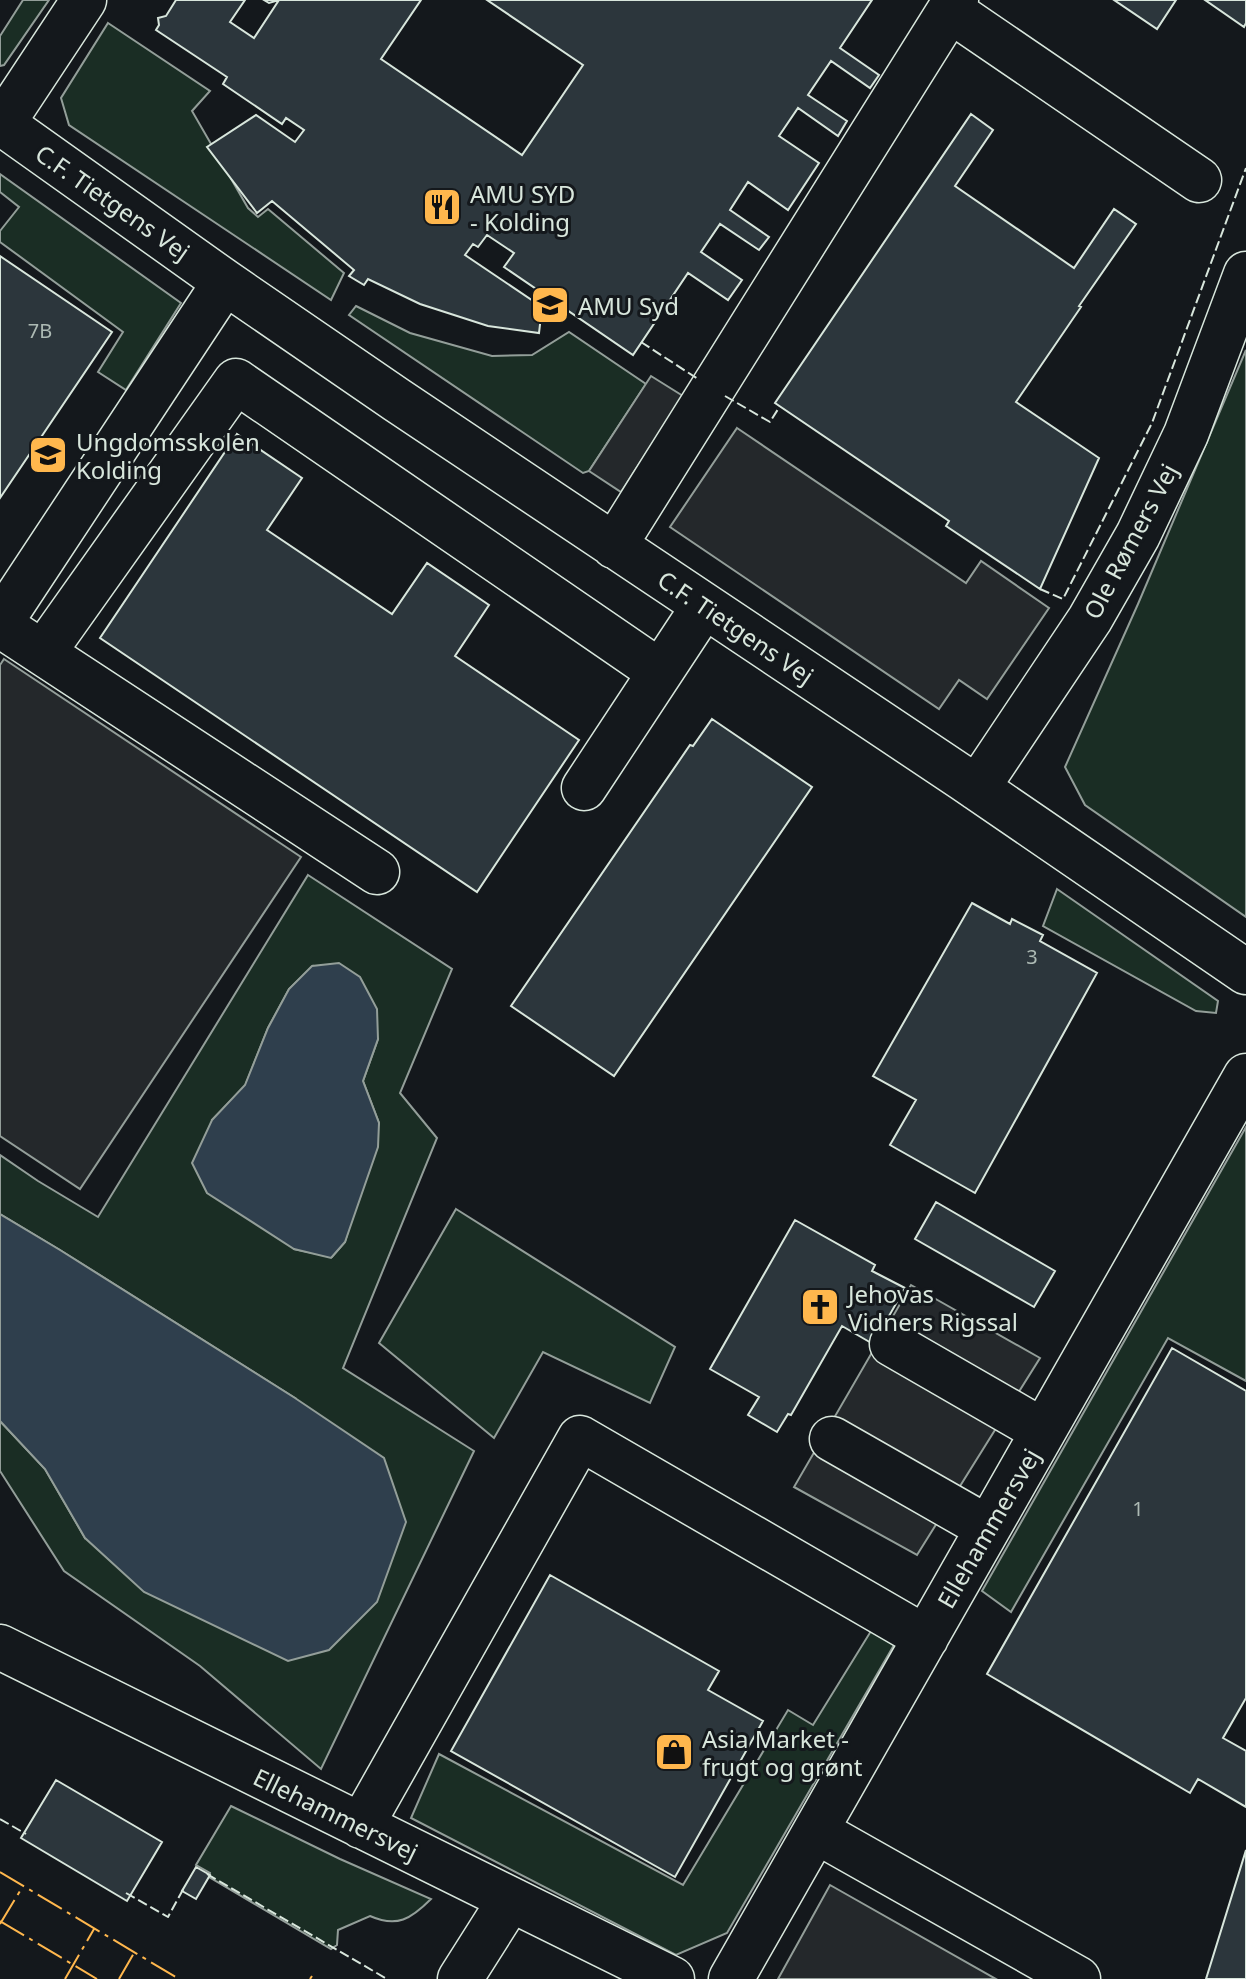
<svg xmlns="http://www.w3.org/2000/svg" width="1246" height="1979" font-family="'Noto Sans',sans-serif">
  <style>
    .green { fill: #1a2d24; stroke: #939e99; stroke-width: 2; fill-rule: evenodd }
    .parking { fill: #24282b; stroke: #939e99; stroke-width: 2 }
    .water { fill: #2f3f4d; stroke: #939e99; stroke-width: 2 }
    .building { fill: #2c363c; stroke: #d8e6dc; stroke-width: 2 }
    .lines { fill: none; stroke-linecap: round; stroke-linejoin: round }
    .minor-casing { stroke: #d8e6dc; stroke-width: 47 }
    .minor { stroke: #14181c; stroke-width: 44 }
    .fence { stroke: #d8e6dc; stroke-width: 2; stroke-dasharray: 10 4; stroke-linecap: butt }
    .power { stroke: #ffb74d; stroke-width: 2; stroke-dasharray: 28 6 4 6; stroke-linecap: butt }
    .labels { text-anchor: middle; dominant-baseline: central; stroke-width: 6; stroke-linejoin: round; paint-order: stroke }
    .number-label { font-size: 20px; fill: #adbab4 }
    .poi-label { font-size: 24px; fill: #d8e6dc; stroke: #14181c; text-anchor: start }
    .street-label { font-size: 24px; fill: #d8e6dc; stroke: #14181c }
  </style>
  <rect width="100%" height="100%" fill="#14181c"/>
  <!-- green -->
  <path class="green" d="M 23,0 L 49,0 L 4,65 L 0,66 L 0,36 Z
    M 108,23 L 210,91 L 192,111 L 248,208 L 258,217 L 268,209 L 344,273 L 331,300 L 69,125 L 61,98 Z
    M 0,174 L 181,303 L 126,390 L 98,372 L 123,332 L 0,242 L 0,231 L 19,207 L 0,192 Z
    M 356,306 L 410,333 L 492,356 L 532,355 L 569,332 L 646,384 L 589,471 L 583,473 L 349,315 Z
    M 1246,350 L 1246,917 L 1085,805 L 1065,767 L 1138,604 Z
    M 308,875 L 452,969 L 400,1093 L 437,1138 L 343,1368 L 474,1451 L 321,1769 L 200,1666 L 64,1571 L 0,1471 L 0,1421 L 45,1469 L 85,1538 L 295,1398 L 60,1250 L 0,1214 L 0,1155 L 38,1181 L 98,1217 ZM 313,966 L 378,1039 L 363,1081 L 379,1123 L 345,1242 L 332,1257 L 294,1249 L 212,1120 L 245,1086 L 268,1028 L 289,989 Z
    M 1057,889 L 1218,1001 L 1216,1013 L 1196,1011 L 1043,926 Z
    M 1246,1127 L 1246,1381 L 1168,1338 L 1011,1612 L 982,1591 Z
    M 456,1209 L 675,1347 L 650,1403 L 543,1352 L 494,1438 L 379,1343 Z
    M 871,1631 L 894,1645 L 727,1933 L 676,1955 L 411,1818 L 439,1754 L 683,1885 L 788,1710 L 813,1725 Z
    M 231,1806 L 340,1859 L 431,1899 C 411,1919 397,1928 370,1916 L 338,1930 L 337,1945 L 331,1949 L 209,1877 L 210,1873 L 196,1865 Z"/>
  <!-- parking -->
  <path class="parking" d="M 651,376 L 683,396 L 621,492 L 589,471 Z
    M 737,428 L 966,583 L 981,561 L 1049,608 L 987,699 L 959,680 L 939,709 L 670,527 Z
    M 4,659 L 301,857 L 80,1189 L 0,1136 L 0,665 Z
    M 911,1285 L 1040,1358 L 917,1555 L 794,1487 Z
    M 830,1885 L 996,1979 L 778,1979 Z"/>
  <!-- water -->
  <path class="water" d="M 339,963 L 360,977 L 377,1009 L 378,1039 L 363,1081 L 379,1123 L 378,1147 L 345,1242 L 331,1258 L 294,1249 L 207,1193 L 192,1163 L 212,1120 L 245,1085 L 268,1028 L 289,989 L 312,966 Z
    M 0,1214 L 60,1250 L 295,1398 L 384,1458 L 406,1522 L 377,1602 L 329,1650 L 288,1661 L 144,1592 L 85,1538 L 45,1469 L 0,1421 Z"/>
  <!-- building -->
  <path class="building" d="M 176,0 L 245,0 L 230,22 L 254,38 L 279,0 L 269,3 L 264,0 L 421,0 L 381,59 L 522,155 L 583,65 L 487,0 L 872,0 L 840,48 L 879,75 L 870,88 L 831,61 L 808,95 L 847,121 L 838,136 L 798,108 L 779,136 L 819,163 L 788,210 L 748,182 L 730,210 L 769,237 L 759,250 L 720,224 L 701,252 L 742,280 L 728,300 L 688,273 L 633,355 L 504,267 L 514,253 L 487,235 L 478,247 L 473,244 L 465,255 L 542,307 L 539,333 L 488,326 L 420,304 L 368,279 L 364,285 L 349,276 L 354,270 L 272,201 L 257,213 L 207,147 L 256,115 L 295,142 L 304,130 L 286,118 L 282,124 L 223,84 L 227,77 L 156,30 L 159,25 L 158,18 L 166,16 Z
    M 1114,0 L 1176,0 L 1157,29 Z
    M 1205,0 L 1246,0 L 1246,23 L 1244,27 Z
    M 971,114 L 993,130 L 955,186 L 1074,268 L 1114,209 L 1136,224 L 1079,306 L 1081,307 L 1016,402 L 1099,458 L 1040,589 L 946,526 L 949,521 L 775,403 Z
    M 0,256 L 112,332 L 0,498 Z
    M 237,434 L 302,478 L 267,530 L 392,614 L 427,563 L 489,605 L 455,656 L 579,740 L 477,892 L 100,638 Z
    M 712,719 L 812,787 L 614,1076 L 511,1006 L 690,745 L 693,746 Z
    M 972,903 L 1010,924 L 1012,919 L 1043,935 L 1040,941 L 1097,973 L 975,1193 L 890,1145 L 916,1100 L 873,1076 Z
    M 936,1202 L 1055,1271 L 1034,1307 L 915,1239 Z
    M 795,1220 L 875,1265 L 872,1271 L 905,1288 L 873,1344 L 842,1326 L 791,1415 L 788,1414 L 777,1432 L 748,1415 L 759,1397 L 710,1369 Z
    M 1172,1348 L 1246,1391 L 1246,1698 L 1223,1738 L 1246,1751 L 1246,1807 L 1198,1779 L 1190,1793 L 987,1674 Z
    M 550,1575 L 719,1671 L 708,1690 L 763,1721 L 675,1877 L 451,1751 Z
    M 56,1780 L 162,1842 L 127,1901 L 21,1838 Z
    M 1246,1850 L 1246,1979 L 1206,1979 Z
    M 196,1867 L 210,1875 L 196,1899 L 182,1891 Z"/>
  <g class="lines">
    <defs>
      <path id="minor" d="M 950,10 L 1199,180
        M 0,122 L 225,282 L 397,400 L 964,779 L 1246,972
        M 2,124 L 84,0
        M 614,546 L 956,0
        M 0,623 L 225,282
        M 0,625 L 377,872
        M 43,653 L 236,381 L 660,672
        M 584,788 L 704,606
        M 977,788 L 1090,619 L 1138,535 L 1186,434 L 1246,274
        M 892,1344 L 1043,1431
        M 832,1439 L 988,1528
        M 0,1647 L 672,1979
        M 361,1826 L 580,1438 L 926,1638
        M 816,1831 L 1078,1979
        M 460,1979 L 510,1900
        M 731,1979 L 1246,1076"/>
    </defs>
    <!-- minor casing -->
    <use href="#minor" class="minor-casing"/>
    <!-- minor -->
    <use href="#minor" class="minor"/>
    <!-- fence -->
    <path class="fence" d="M 641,342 L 698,379
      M 725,396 L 770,422 L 780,406
      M 1040,589 L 1063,599 L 1152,423 L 1246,168
      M 0,1819 L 26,1834
      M 207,1874 L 387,1979
      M 126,1893 L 168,1917 L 185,1886"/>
    <!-- power -->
    <path class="power" d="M 0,1872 L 179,1979
      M 0,1921 L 97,1979
      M 0,1924 L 23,1886
      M 65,1979 L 94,1929
      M 119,1979 L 134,1953
      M 310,1979 L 312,1976"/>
  </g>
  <!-- icons -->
  <defs>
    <symbol id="restaurant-square" viewBox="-11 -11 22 22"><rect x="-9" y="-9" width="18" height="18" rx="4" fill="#ffb74d" stroke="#14181c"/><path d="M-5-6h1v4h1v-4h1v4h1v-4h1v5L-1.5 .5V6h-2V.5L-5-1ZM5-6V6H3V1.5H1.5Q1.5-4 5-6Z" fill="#111"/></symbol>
    <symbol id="university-square" viewBox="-11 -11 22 22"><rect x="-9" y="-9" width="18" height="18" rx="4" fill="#ffb74d" stroke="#14181c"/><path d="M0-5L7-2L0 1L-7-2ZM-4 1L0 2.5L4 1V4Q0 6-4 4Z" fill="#111"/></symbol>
    <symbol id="church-square" viewBox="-11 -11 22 22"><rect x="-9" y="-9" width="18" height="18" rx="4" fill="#ffb74d" stroke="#14181c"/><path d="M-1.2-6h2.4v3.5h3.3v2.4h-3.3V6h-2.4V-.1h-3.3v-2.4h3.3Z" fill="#111"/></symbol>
    <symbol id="shop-square" viewBox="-11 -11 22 22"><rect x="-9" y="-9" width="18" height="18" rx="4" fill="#ffb74d" stroke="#14181c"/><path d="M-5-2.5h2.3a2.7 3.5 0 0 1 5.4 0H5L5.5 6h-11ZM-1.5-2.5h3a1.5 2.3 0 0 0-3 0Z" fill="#111"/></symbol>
  </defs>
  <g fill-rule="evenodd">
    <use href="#restaurant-square" x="420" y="185" width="44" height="44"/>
    <use href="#university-square" x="528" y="283" width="44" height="44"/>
    <use href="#university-square" x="26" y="433" width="44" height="44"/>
    <use href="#church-square" x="798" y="1285" width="44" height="44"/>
    <use href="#shop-square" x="652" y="1730" width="44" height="44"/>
  </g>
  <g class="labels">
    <!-- number labels -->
    <g class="number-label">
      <text x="40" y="330">7B</text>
      <text x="1032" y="956">3</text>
      <text x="1138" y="1508">1</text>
    </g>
    <!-- poi labels -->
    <g class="poi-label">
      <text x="470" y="193">AMU SYD<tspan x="470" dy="28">- Kolding</tspan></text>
      <text x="578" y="305">AMU Syd</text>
      <text x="76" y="441">Ungdomsskolen<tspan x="76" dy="28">Kolding</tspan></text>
      <text x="848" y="1293">Jehovas<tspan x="848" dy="28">Vidners Rigssal</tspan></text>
      <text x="702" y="1738">Asia Market -<tspan x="702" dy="28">frugt og grønt</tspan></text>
    </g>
    <!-- street labels -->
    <g class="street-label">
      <text transform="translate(113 202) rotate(35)">C.F. Tietgens Vej</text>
      <text transform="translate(1130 541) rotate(-62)">Ole Rømers Vej</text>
      <text transform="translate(736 627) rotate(34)">C.F. Tietgens Vej</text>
      <text transform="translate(988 1528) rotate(-60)">Ellehammersvej</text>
      <text transform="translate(336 1814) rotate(26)">Ellehammersvej</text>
    </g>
  </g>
</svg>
